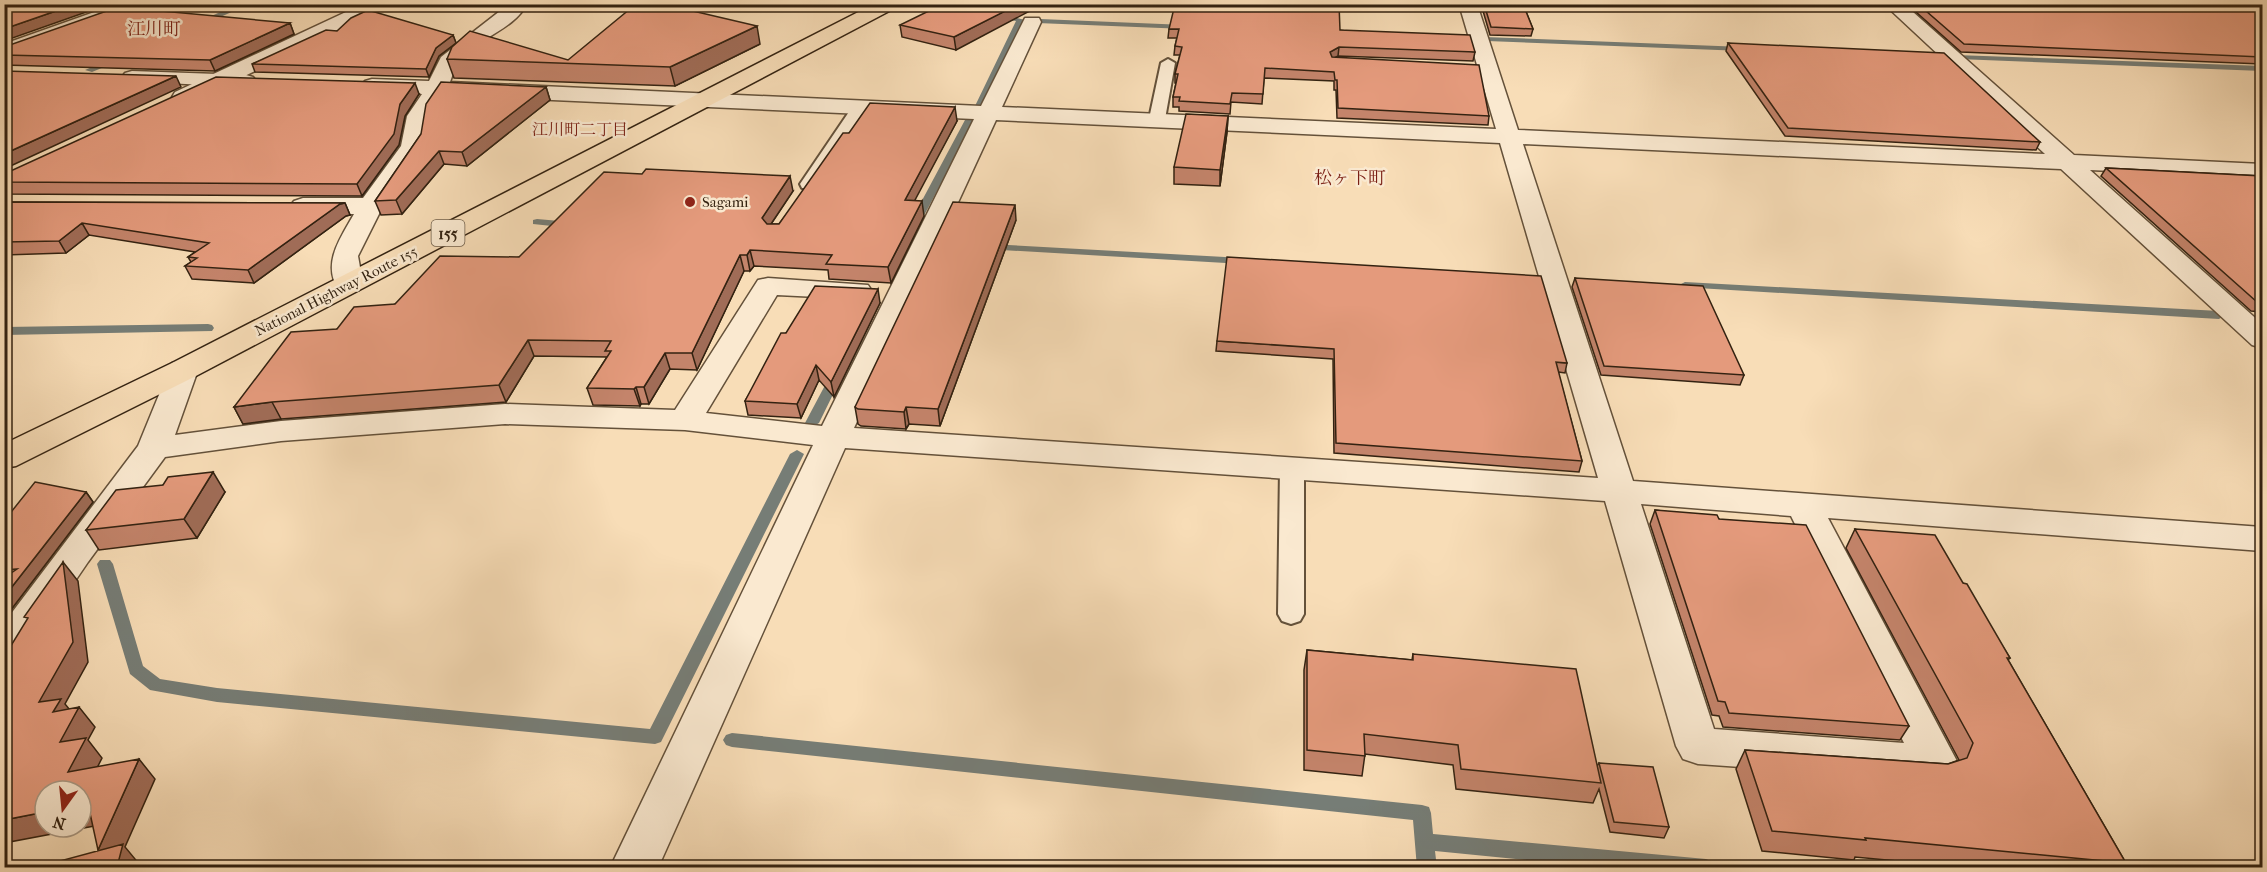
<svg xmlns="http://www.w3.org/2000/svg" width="2267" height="872" font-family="'IM FELL French Canon','Noto Serif JP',serif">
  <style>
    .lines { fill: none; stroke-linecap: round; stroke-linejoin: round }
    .stream { fill: #767d76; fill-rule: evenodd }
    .service-casing { stroke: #64513a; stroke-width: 4 }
    .minor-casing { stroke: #64513a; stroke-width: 3 }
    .tertiary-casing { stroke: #64513a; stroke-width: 3 }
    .trunk-casing { stroke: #321; stroke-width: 3 }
    .service { fill: #fae9d0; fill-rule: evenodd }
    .minor { fill: #fae9d0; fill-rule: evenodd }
    .tertiary { fill: #fae9d0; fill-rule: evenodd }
    .trunk { fill: #f8ddb7; fill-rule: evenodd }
    .wall { fill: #c4846b; stroke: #321; stroke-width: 1.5 }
    .shaded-wall { fill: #a06c57; stroke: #321; stroke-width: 1.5 }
    .building { fill: #e49a7c; stroke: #321; stroke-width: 1.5 }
    .poi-dot { fill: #8f2418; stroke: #fae9d0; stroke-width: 2 }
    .labels { text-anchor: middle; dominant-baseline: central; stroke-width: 5; stroke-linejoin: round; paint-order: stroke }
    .far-poi-label { font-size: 15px; fill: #321; stroke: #fae9d0; text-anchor: start }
    .far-street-label { font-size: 15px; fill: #321; stroke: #fae9d0 }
    .far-neighbourhood-label { font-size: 16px; fill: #7a1f14; stroke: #fae9d0 }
    .shield { fill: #fae9d0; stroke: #6f5e4a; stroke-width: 1.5 }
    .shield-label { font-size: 16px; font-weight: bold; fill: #321 }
    .far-quarter-label { font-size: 18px; fill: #7a1f14; stroke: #fae9d0 }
  </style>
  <rect width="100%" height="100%" fill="#f8ddb7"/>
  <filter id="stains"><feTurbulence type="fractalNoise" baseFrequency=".00333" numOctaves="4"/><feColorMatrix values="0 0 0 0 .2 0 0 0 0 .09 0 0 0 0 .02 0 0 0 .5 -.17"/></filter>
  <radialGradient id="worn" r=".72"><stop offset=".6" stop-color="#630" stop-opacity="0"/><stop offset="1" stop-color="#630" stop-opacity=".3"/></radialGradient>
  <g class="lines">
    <!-- stream -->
    <path class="stream" d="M 238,4 L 249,4 L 203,25 L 196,23 Z
      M 997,13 L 1025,20 L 983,106 L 979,109 L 975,106 L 1016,21 L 994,17 L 993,15 Z
      M 1040,19 L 1186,25 L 1190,27 L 1186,29 L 1037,23 L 1037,19 Z
      M 1484,37 L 1744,47 L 1748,49 L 1744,51 L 1487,41 L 1484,41 Z
      M 1955,55 L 2262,66 L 2262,71 L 1958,59 L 1954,57 Z
      M 111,59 L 114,59 L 114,63 L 92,72 L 85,70 Z
      M 970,117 L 975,120 L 920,223 L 915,226 L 911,225 L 910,223 L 965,120 Z
      M 537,219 L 571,222 L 576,225 L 571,228 L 533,224 L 533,220 Z
      M 989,244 L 1243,258 L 1249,261 L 1243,264 L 985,249 L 985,245 Z
      M 1685,282 L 2219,311 L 2225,315 L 2219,319 L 1681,287 L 1679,285 Z
      M 208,324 L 212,325 L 214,328 L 212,331 L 4,335 L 4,327 Z
      M 837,370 L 843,374 L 819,423 L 812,427 L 807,426 L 805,423 L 831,374 Z
      M 797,450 L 804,454 L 661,742 L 655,744 L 217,702 L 150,690 L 130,674 L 97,564 L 100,560 L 110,560 L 113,564 L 143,666 L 160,679 L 217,688 L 650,729 L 790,454 Z
      M 732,733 L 1422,805 L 1429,807 L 1431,813 L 1433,834 L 1706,859 L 1713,862 L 1716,868 L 1608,868 L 1435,851 L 1437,868 L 1417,868 L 1413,820 L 732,747 L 726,745 L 723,740 L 726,735 Z"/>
    <defs>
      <path id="service" d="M 1168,59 L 1175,63 L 1165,119 L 1157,124 L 1149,119 L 1161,63 Z
        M 860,102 L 867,106 L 816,184 L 814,188 L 802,188 L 800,184 L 855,103 Z
        M 1292,461 L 1300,463 L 1304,468 L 1304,614 L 1300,621 L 1291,624 L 1282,621 L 1278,614 L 1280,468 L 1284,463 Z"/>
      <path id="minor" d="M 117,4 L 145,4 L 142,8 L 4,57 L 4,44 Z
        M 509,4 L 527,4 C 512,32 474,38 457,64 C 454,69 452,77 450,82 L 981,106 L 1025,18 L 1039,18 L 1041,22 L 1002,107 L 1496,129 L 1459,4 L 1477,4 L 1518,130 L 2045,154 L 1884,4 L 1904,4 L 2074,155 L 2262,164 L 2262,178 L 2090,170 L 2262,324 L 2262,348 L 2252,345 L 2061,169 L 1523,144 L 1633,481 L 2262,527 L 2262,551 L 1828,518 L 1958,763 L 1952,776 L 1936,781 L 1698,764 L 1683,759 L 1676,746 L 1605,501 L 845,448 L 658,868 L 610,868 L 813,445 L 685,430 L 505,424 L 281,441 L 165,457 L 88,562 L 18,665 L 4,669 L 4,623 L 138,446 L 172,363 L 183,361 L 194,363 L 198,370 L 175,435 L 281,421 L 505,404 L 675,410 L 758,280 L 768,278 L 868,285 L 872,291 L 868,297 L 858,299 L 777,295 L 706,413 L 822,426 L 974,119 L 443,95 L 429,116 L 424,146 L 383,206 L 358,256 L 363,284 L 359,290 L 349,292 L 339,290 C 321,264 341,237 354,214 L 303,214 L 294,211 L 290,206 L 294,201 L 303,198 L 363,198 L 401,146 L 407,116 L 422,94 L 372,91 L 365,89 L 361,85 L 365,81 L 372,79 L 429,81 L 441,57 ZM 996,120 L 1500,143 L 1598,478 L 854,428 ZM 1641,504 L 1791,516 L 1904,743 L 1714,729 Z
        M 132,71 L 246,75 L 253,77 L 256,81 L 253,85 L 246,87 L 125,81 L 122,77 L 125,73 Z"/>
      <path id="tertiary" d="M 363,4 L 388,4 L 385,8 L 191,102 L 183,103 L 175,102 L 172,97 L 175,92 Z"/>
      <path id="trunk" d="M 874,4 L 898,4 L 895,8 L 194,377 L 16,466 L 4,468 L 4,444 L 172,363 Z"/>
    </defs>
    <!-- service casing -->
    <use href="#service" class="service-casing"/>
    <!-- minor casing -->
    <use href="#minor" class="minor-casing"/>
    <!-- tertiary casing -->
    <use href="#tertiary" class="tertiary-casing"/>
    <!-- trunk casing -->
    <use href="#trunk" class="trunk-casing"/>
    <!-- service -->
    <use href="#service" class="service"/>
    <!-- minor -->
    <use href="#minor" class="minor"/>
    <!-- tertiary -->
    <use href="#tertiary" class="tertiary"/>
    <!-- trunk -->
    <use href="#trunk" class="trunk"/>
  </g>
  <!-- wall -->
  <path class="wall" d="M 1481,4 L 1523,4 L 1533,29 L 1531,36 L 1490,35 Z
    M 1907,4 L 2262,4 L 2262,64 L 1961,52 Z
    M 986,5 L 956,50 L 902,37 L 900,25 Z
    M 290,23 L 294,34 L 215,71 L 4,65 L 4,47 Z
    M 1169,29 L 1340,30 L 1475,52 L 1473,61 L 1338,56 L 1336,57 L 1489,116 L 1488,125 L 1337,118 L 1336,90 L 1334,90 L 1334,81 L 1264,78 L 1262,104 L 1231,102 L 1230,114 L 1179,111 L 1179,107 L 1173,107 L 1173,97 L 1176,83 L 1175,83 L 1175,74 L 1180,55 L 1174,55 L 1175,46 L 1177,38 L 1168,38 Z
    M 337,31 L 453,35 L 456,43 L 439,56 L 429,77 L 255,72 L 252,64 Z
    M 1728,43 L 2040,142 L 2036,150 L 1785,136 L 1726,51 Z
    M 760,44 L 675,86 L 454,78 L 447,59 L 568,60 Z
    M 546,87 L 550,100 L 467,166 L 444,164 L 402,214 L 381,215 L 375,201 L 421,134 Z
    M 419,94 L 405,116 L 399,145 L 362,196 L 4,194 L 4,174 Z
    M 1228,116 L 1227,132 L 1220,186 L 1174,184 L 1174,167 Z
    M 957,121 L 914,200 L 924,216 L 891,283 L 829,279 L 828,270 L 754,266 L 750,271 L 744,271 L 697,370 L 670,369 L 649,404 L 641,404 L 640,406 L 593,405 L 587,388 L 607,357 L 534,356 L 506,402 L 281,419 L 243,424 L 234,407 L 337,329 L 395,304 L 519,257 L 793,191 L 771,224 L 779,224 L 849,133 Z
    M 2106,168 L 2262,176 L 2262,312 L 2251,311 L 2101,176 Z
    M 4,202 L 345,203 L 350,215 L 346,216 L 254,283 L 192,279 L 185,266 L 191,262 L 188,257 L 195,252 L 89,235 L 66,253 L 4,255 Z
    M 1016,220 L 940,426 L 909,424 L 906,429 L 861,426 L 858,424 L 855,407 Z
    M 1575,278 L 1744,375 L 1740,385 L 1601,375 L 1572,287 Z
    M 880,303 L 834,397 L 819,380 L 801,418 L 748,415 L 745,401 L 786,333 Z
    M 1217,341 L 1567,363 L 1565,373 L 1558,372 L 1582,461 L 1579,472 L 1334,453 L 1333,359 L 1216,351 Z
    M 163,485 L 225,492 L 197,538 L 99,550 L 86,530 Z
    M 86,492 L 93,502 L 4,619 L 4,521 Z
    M 1655,510 L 1719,519 L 1909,726 L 1900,740 L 1723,727 L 1719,716 L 1712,715 L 1650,524 Z
    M 1855,529 L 1963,583 L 2010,658 L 2008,660 L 2126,863 L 2121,867 L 1962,867 L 1855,857 L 1854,860 L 1762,851 L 1736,769 L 1745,750 L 1948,764 L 1959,760 L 1846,548 Z
    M 1307,650 L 1412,660 L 1413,654 L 1597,766 L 1599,763 L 1669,827 L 1664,838 L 1610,832 L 1599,789 L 1593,803 L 1456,789 L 1453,765 L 1365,754 L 1362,776 L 1304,770 L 1304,670 Z"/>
  <!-- shaded-wall -->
  <path class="shaded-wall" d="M 76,4 L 109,4 L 4,41 L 4,29 Z
    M 1019,4 L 1043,4 L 956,50 L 954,37 Z
    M 290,23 L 294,34 L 215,71 L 210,60 Z
    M 757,26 L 760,44 L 675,86 L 670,67 Z
    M 453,35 L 456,43 L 439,56 L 429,77 L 426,69 L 436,48 Z
    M 1339,47 L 1338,56 L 1329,61 L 1330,52 Z
    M 176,76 L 181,87 L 4,169 L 4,154 Z
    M 415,83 L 419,94 L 405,116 L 399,145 L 362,196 L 357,184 L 400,104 Z
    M 546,87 L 550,100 L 467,166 L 462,152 Z
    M 955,107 L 957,121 L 907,215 L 905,200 Z
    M 1228,116 L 1227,132 L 1220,186 L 1220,170 Z
    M 439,151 L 444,164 L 402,214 L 396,200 Z
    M 790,176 L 793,191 L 765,233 L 762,218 Z
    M 922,201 L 924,216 L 891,283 L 888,267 Z
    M 345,203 L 350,215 L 346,216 L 254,283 L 248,270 L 340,204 Z
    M 1015,205 L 1016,220 L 940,426 L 938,409 Z
    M 82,223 L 89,235 L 66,253 L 59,241 Z
    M 750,250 L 754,266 L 750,271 L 747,255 Z
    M 740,255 L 744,271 L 697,370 L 692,353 Z
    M 878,289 L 880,303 L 834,397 L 831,382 Z
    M 528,340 L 534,356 L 506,402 L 499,385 Z
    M 665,353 L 670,369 L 649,404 L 644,387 Z
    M 816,365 L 819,380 L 801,418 L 797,404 Z
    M 636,387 L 641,404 L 640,406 L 634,389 Z
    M 272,402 L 281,419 L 243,424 L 234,407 Z
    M 906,407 L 909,424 L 906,429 L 904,412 Z
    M 213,472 L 225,492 L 197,538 L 184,519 Z
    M 86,492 L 93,502 L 4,619 L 4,597 Z
    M 63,562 L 78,581 L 88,662 L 65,704 L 74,715 L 79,707 L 95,727 L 88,740 L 102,758 L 85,792 L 68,772 L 60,742 L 39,702 Z
    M 139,759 L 155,779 L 125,847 L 140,865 L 139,867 L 114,867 L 98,850 Z
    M 88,804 L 105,824 L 4,843 L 4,820 L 45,812 L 45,827 L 81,827 L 81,806 Z"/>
  <!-- building -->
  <path class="building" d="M 4,4 L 76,4 L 4,29 Z
    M 636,4 L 663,4 L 757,26 L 670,67 L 447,59 L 452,47 L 470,31 L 568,60 Z
    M 943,4 L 986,5 L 1019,4 L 954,37 L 900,25 Z
    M 1175,4 L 1339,4 L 1340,30 L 1470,35 L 1475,52 L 1339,47 L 1330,52 L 1332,57 L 1479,65 L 1489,116 L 1338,108 L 1337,80 L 1335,80 L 1334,72 L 1265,68 L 1263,94 L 1232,93 L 1230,104 L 1179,101 L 1180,97 L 1173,97 L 1178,74 L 1175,74 L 1182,47 L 1175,46 L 1179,29 L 1169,29 Z
    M 1484,4 L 1523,4 L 1533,29 L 1491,27 Z
    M 1918,4 L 2262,4 L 2262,57 L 1964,44 Z
    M 118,7 L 290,23 L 210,60 L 4,55 L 4,47 Z
    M 368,10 L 453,35 L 436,48 L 426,69 L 252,64 L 326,30 L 337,31 L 351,18 Z
    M 1728,43 L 1944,53 L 2040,142 L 1788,128 Z
    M 4,71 L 176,76 L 4,154 Z
    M 216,77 L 415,83 L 400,104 L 394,134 L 357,184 L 4,182 L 4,174 Z
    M 441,82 L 546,87 L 462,152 L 439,151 L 396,200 L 375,201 L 421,134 L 426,104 Z
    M 870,103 L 955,107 L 905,200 L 922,201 L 888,267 L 826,264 L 832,255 L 750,250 L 747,255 L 740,255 L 692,353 L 665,353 L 644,387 L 636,387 L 634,389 L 587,388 L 611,351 L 605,351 L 611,341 L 528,340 L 499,385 L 272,402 L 234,407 L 291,332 L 337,329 L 354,307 L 395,304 L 440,256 L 519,257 L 604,172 L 642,174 L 646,169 L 790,176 L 762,218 L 767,224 L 779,224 L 843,133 L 849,133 Z
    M 1186,114 L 1228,116 L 1220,170 L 1174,167 Z
    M 2106,168 L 2262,176 L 2262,302 L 2257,302 Z
    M 4,202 L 345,203 L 340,204 L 248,270 L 185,266 L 197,258 L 188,257 L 209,243 L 82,223 L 59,241 L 4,242 Z
    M 953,202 L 1015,205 L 938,409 L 906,407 L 904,412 L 858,409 L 855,407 Z
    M 1227,257 L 1541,276 L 1567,363 L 1556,362 L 1582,461 L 1336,443 L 1334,349 L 1217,341 Z
    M 1575,278 L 1703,286 L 1744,375 L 1604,366 Z
    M 815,286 L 878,289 L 831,382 L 816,365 L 797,404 L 745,401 L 781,333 L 786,333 Z
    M 213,472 L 184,519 L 86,530 L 116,490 L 163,485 L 168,477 Z
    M 35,482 L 86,492 L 4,597 L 4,578 L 17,569 L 4,570 L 4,521 Z
    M 1655,510 L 1717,515 L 1719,519 L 1806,525 L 1909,726 L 1729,713 L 1725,702 L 1718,701 Z
    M 1855,529 L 1935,535 L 1963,583 L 1967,584 L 2010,658 L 2007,658 L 2126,863 L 1865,838 L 1866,840 L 1772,831 L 1745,750 L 1948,764 L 1967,758 L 1973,743 Z
    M 63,562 L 73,642 L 39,702 L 61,699 L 53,712 L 79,707 L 60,742 L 86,738 L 68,772 L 139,759 L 98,850 L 88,804 L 81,806 L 81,791 L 45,791 L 45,812 L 4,820 L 4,657 L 28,618 L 24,617 Z
    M 1307,650 L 1413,660 L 1413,654 L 1576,669 L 1601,783 L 1461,769 L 1458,745 L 1364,734 L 1365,756 L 1307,750 Z
    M 1599,763 L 1653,767 L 1669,827 L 1614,822 Z
    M 123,844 L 117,867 L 38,867 Z"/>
  <!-- markers -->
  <circle class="poi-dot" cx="690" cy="202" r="6"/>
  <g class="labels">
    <!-- far-poi labels -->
    <g class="far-poi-label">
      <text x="702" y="202">Sagami</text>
    </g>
    <!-- far-street labels -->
    <g class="far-street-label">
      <text transform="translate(336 291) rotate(-27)">National Highway Route 155</text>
    </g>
    <!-- far-neighbourhood labels -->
    <g class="far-neighbourhood-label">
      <text x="580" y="129">江川町二丁目</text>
    </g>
    <!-- shield labels -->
    <rect class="shield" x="431.5" y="220" width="33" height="26" rx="4.5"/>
    <g class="shield-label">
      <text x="448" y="233">155</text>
    </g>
    <!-- far-quarter labels -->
    <g class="far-quarter-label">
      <text x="154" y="29">江川町</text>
      <text x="1350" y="178">松ヶ下町</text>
    </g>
  </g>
  <!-- margin -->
  <rect width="2267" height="872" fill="none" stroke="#f8ddb7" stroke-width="24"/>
  <rect x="6" y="6" width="2255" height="860" fill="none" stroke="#321" stroke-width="3"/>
  <rect x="12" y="12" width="2243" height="848" fill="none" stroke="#321" stroke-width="1.5"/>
  <!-- north arrow -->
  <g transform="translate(63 809) rotate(195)"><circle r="28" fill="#fae9d0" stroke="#aa9984" stroke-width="1.5"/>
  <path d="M0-4.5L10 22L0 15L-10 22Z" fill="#8f2418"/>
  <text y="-9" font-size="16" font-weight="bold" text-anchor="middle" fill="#332211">N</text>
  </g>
  <rect width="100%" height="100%" filter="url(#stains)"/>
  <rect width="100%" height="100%" fill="url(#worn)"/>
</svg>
